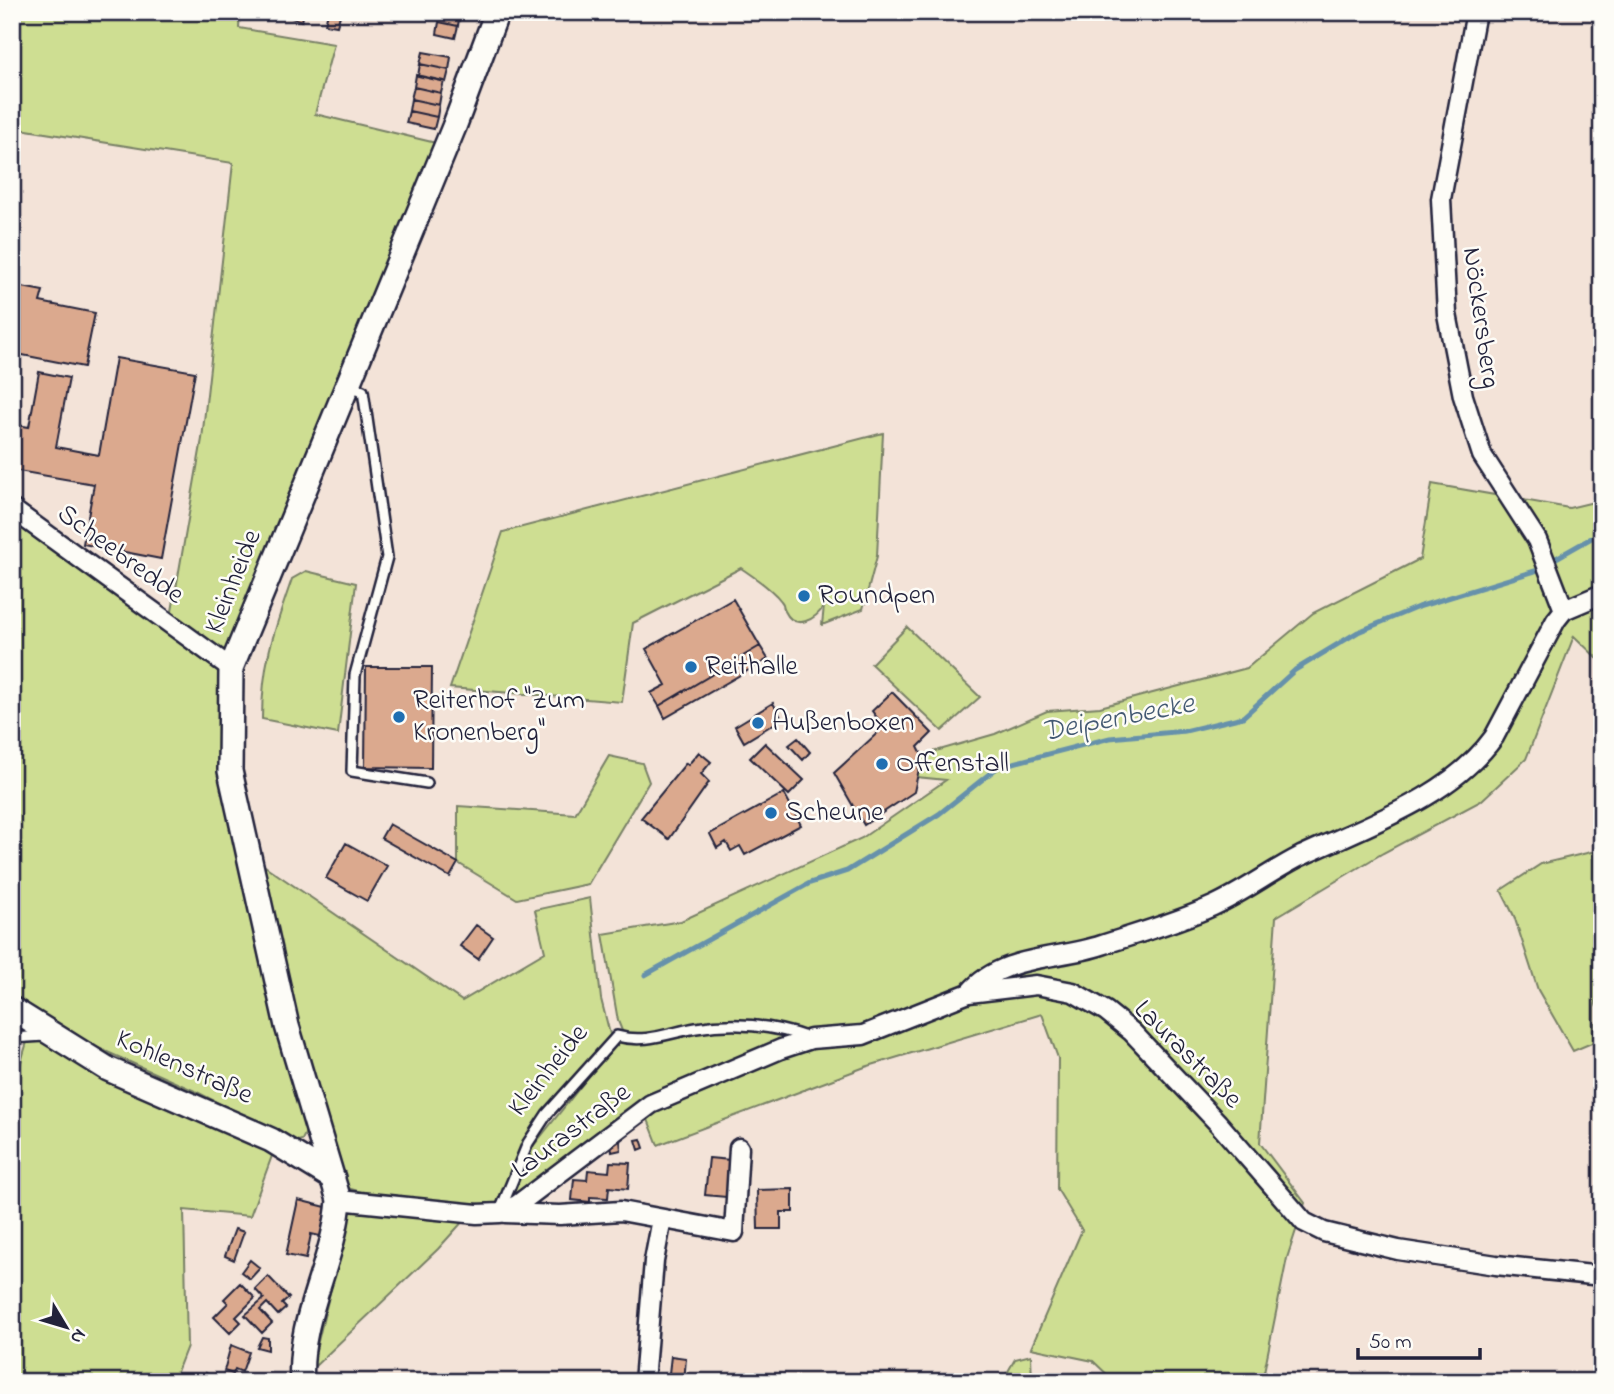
<svg xmlns="http://www.w3.org/2000/svg" width="1614" height="1394" font-family="'Indie Flower',sans-serif">
  <style>
    .green { fill: #cede92; stroke: #788066; stroke-width: 2 }
    .lines { fill: none; stroke-linecap: round; stroke-linejoin: round }
    .stream { stroke: #6691ab; stroke-width: 5 }
    .building { fill: #dba98e; stroke: #22223b; stroke-width: 2 }
    .service-casing { stroke: #22223b; stroke-width: 14 }
    .minor-casing { stroke: #22223b; stroke-width: 23 }
    .tertiary-casing { stroke: #22223b; stroke-width: 28 }
    .service { stroke: #fdfcf7; stroke-width: 9 }
    .minor { stroke: #fdfcf7; stroke-width: 18 }
    .tertiary { stroke: #fdfcf7; stroke-width: 23 }
    .poi-dot { fill: #1f6fb2; stroke: #fdfcf7; stroke-width: 2.5 }
    .labels { text-anchor: middle; dominant-baseline: central; stroke-width: 5; stroke-linejoin: round; paint-order: stroke }
    .street-label { font-size: 28px; fill: #22223b; stroke: #fdfcf7 }
    .poi-label { font-size: 28px; fill: #22223b; stroke: #fdfcf7; text-anchor: start }
    .water-label { font-size: 30px; font-style: italic; fill: #445a73; stroke: #fdfcf7 }
  </style>
  <rect width="100%" height="100%" fill="#f3e3d8"/>
  <filter id="ink" filterUnits="userSpaceOnUse"><feTurbulence type="fractalNoise" baseFrequency=".0143" numOctaves="2"/><feDisplacementMap in="SourceGraphic" scale="14" xChannelSelector="R" yChannelSelector="G"/><feConvolveMatrix kernelMatrix="1 2 1 2 8 2 1 2 1" color-interpolation-filters="sRGB"/></filter>
  <g filter="url(#ink)">
    <!-- green -->
    <path class="green" d="M 12,12 L 240,12 L 239,28 L 334,44 L 315,114 L 436,143 L 345,360 L 227,657 L 171,617 L 202,439 L 233,163 L 20,129 L 12,180 Z
      M 883,433 L 877,556 L 863,609 L 822,625 L 824,606 C 816,619 795,632 785,611 C 781,604 786,607 781,601 C 771,588 754,577 741,568 L 633,623 L 622,702 L 450,688 L 503,532 Z
      M 1432,484 L 1569,508 L 1602,500 L 1602,663 L 1574,636 L 1526,759 L 1481,801 L 1383,853 L 1276,917 L 1260,1143 L 1305,1203 L 1287,1258 L 1262,1382 L 1115,1382 L 1093,1361 L 1031,1348 L 1082,1230 L 1057,1189 L 1058,1058 L 1042,1014 L 865,1067 L 658,1145 L 642,1104 L 508,1203 L 531,1149 L 623,1033 L 618,1021 L 603,934 L 681,921 L 862,838 L 946,780 L 917,777 L 922,755 L 995,734 L 1047,711 L 1100,707 L 1247,668 L 1313,613 L 1420,559 Z
      M 12,513 L 226,670 L 262,972 L 309,1126 L 302,1140 L 294,1142 L 197,1092 L 96,1047 L 12,997 Z
      M 306,571 L 356,583 L 338,734 L 262,719 C 262,663 274,631 292,579 Z
      M 907,627 L 980,697 L 942,731 L 871,664 Z
      M 609,756 L 642,763 L 649,782 L 588,884 L 517,899 L 458,863 L 458,806 L 575,814 Z
      M 1591,852 L 1602,853 L 1602,982 L 1594,1008 L 1594,1042 L 1573,1051 L 1538,990 L 1514,916 L 1501,890 L 1541,864 Z
      M 262,864 L 462,1001 L 545,952 L 535,910 L 590,898 L 601,999 L 611,1038 L 523,1145 L 498,1205 L 382,1198 L 344,1187 L 296,1021 Z
      M 46,1041 L 273,1153 L 250,1216 L 184,1210 L 187,1346 L 173,1382 L 12,1382 L 12,1092 L 27,1042 Z
      M 350,1210 L 465,1219 L 438,1249 L 311,1370 Z
      M 1031,1355 L 1032,1382 L 1002,1382 L 1015,1359 Z"/>
    <g class="lines">
      <!-- stream -->
      <path class="stream" d="M 1551,561 L 1602,532
        M 645,975 L 810,883 L 847,871 L 939,814 L 998,767 L 1110,738 L 1185,731 L 1243,717 L 1295,670 L 1358,632 L 1418,607 L 1535,571"/>
    </g>
    <!-- building -->
    <path class="building" d="M 293,12 L 304,12 L 302,21 L 292,18 Z
      M 328,12 L 341,12 L 337,26 L 325,24 Z
      M 441,12 L 460,12 L 458,26 L 439,22 Z
      M 439,22 L 458,26 L 455,38 L 437,34 Z
      M 423,52 L 451,57 L 449,70 L 420,64 Z
      M 420,64 L 449,70 L 446,82 L 418,76 Z
      M 416,75 L 444,81 L 441,93 L 414,87 Z
      M 414,87 L 441,93 L 439,105 L 411,99 Z
      M 411,99 L 439,105 L 437,117 L 409,111 Z
      M 409,111 L 437,117 L 434,129 L 406,123 Z
      M 12,285 L 43,291 L 40,302 L 95,313 L 84,367 L 12,353 Z
      M 116,358 L 195,372 L 161,559 L 83,544 L 94,484 L 12,470 L 12,424 L 29,427 L 39,372 L 69,378 L 56,447 L 99,455 Z
      M 733,599 L 760,646 L 659,706 L 651,693 L 666,685 L 646,649 Z
      M 760,646 L 768,659 L 665,718 L 659,706 Z
      M 366,667 L 432,667 L 431,768 L 365,767 Z
      M 892,692 L 932,733 L 918,747 L 922,755 L 914,792 L 864,825 L 834,773 L 884,727 L 872,711 Z
      M 773,703 L 782,719 L 744,742 L 735,726 Z
      M 798,738 L 810,752 L 803,760 L 789,745 Z
      M 765,743 L 804,780 L 789,795 L 750,758 Z
      M 699,752 L 711,762 L 701,774 L 709,782 L 669,839 L 641,818 L 686,763 L 688,765 Z
      M 784,793 L 801,825 L 745,855 L 740,846 L 731,851 L 726,842 L 717,848 L 710,834 Z
      M 389,824 L 458,863 L 450,877 L 381,838 Z
      M 346,843 L 387,866 L 367,901 L 326,878 Z
      M 476,925 L 493,937 L 478,959 L 460,946 Z
      M 641,1139 L 644,1148 L 639,1150 L 636,1140 Z
      M 620,1140 L 621,1150 L 612,1152 L 611,1142 Z
      M 709,1158 L 730,1160 L 726,1197 L 705,1195 Z
      M 610,1162 L 630,1163 L 628,1189 L 609,1187 L 608,1198 L 590,1197 L 590,1202 L 572,1200 L 574,1179 L 587,1180 L 588,1170 L 609,1172 Z
      M 793,1189 L 793,1212 L 781,1212 L 781,1229 L 758,1229 L 757,1190 Z
      M 298,1200 L 330,1208 L 324,1237 L 311,1234 L 306,1259 L 286,1255 Z
      M 235,1229 L 244,1232 L 234,1260 L 225,1256 Z
      M 250,1260 L 260,1268 L 250,1279 L 241,1272 Z
      M 268,1276 L 289,1298 L 282,1304 L 286,1308 L 278,1315 L 267,1303 L 260,1310 L 272,1323 L 262,1333 L 245,1315 L 264,1299 L 255,1289 Z
      M 240,1283 L 255,1298 L 236,1317 L 241,1322 L 230,1333 L 214,1317 L 228,1303 L 224,1299 Z
      M 262,1337 L 268,1338 L 268,1350 L 257,1347 Z
      M 231,1345 L 249,1352 L 242,1372 L 235,1369 L 233,1374 L 224,1371 Z
      M 671,1356 L 686,1358 L 684,1382 L 668,1382 Z
      M 206,1373 L 215,1378 L 213,1382 L 202,1382 Z"/>
    <g class="lines">
      <defs>
        <path id="service" d="M 348,385 L 363,391 L 387,557 L 355,675 L 352,771 L 427,783
          M 12,1038 L 45,1036
          M 500,1211 L 528,1143 L 547,1114 L 617,1036 C 645,1044 668,1033 696,1028 C 735,1021 772,1025 809,1038"/>
        <path id="minor" d="M 1476,12 L 1441,199 L 1447,314 L 1463,396 L 1482,455 L 1537,540 L 1564,610
          M 12,509 L 231,668
          M 969,993 C 1002,954 1058,960 1102,945 C 1139,933 1178,922 1213,906 C 1244,892 1271,871 1301,856 C 1367,825 1450,798 1494,737 L 1556,620 L 1564,610 L 1602,594
          M 339,1200 L 477,1214 L 500,1213 L 517,1205 L 651,1104 L 781,1049 L 811,1039 L 863,1035 L 969,993 L 1036,985 L 1073,992 L 1106,1011 L 1132,1032 L 1218,1123 L 1304,1222 L 1324,1232 L 1398,1250 L 1496,1265 L 1602,1276
          M 505,1213 L 560,1215 L 621,1211 L 734,1232 L 739,1148
          M 644,1382 L 654,1261 L 662,1219"/>
        <path id="tertiary" d="M 12,1009 L 108,1069 L 271,1140 L 333,1178
          M 302,1382 C 297,1319 335,1261 339,1200 L 287,1026 L 230,771 L 231,668 L 454,127 L 497,12"/>
      </defs>
      <!-- service casing -->
      <use href="#service" class="service-casing"/>
      <!-- minor casing -->
      <use href="#minor" class="minor-casing"/>
      <!-- tertiary casing -->
      <use href="#tertiary" class="tertiary-casing"/>
      <!-- service -->
      <use href="#service" class="service"/>
      <!-- minor -->
      <use href="#minor" class="minor"/>
      <!-- tertiary -->
      <use href="#tertiary" class="tertiary"/>
    </g>
  </g>
  <!-- markers -->
  <g class="poi-dot">
    <circle cx="804" cy="596" r="7"/>
    <circle cx="691" cy="667" r="7"/>
    <circle cx="399" cy="717" r="7"/>
    <circle cx="758" cy="723" r="7"/>
    <circle cx="882" cy="764" r="7"/>
    <circle cx="771" cy="813" r="7"/>
  </g>
  <g class="labels">
    <!-- street labels -->
    <g class="street-label">
      <text transform="translate(1480 318) rotate(82)">Nöckersberg</text>
      <text transform="translate(120 555) rotate(36)">Scheebredde</text>
      <text transform="translate(234 582) rotate(-68)">Kleinheide</text>
      <text transform="translate(1187 1055) rotate(45)">Laurastraße</text>
      <text transform="translate(184 1068) rotate(24)">Kohlenstraße</text>
      <text transform="translate(549 1071) rotate(-51)">Kleinheide</text>
      <text transform="translate(572 1132) rotate(-37)">Laurastraße</text>
    </g>
    <!-- poi labels -->
    <g class="poi-label">
      <text x="818" y="596">Roundpen</text>
      <text x="705" y="667">Reithalle</text>
      <text x="413" y="701">Reiterhof "Zum<tspan x="413" dy="32">Kronenberg"</tspan></text>
      <text x="772" y="723">Außenboxen</text>
      <text x="896" y="764">Offenstall</text>
      <text x="785" y="813">Scheune</text>
    </g>
    <!-- water labels -->
    <g class="water-label">
      <text transform="translate(1118 719) rotate(-11)">Deipenbecke</text>
    </g>
  </g>
  <!-- margin -->
  <rect width="1614" height="1394" fill="none" stroke="#fdfcf7" stroke-width="42"/>
  <rect x="21" y="21" width="1572" height="1352" fill="none" stroke="#22223b" stroke-width="2.5" filter="url(#ink)"/>
  <!-- north arrow -->
  <g transform="translate(66 1327) rotate(128)" stroke="#fdfcf7" stroke-width="5" paint-order="stroke">
  <path d="M0-5L12 26L0 18L-12 26Z" fill="#22223b"/>
  <text y="-10" font-size="19" font-weight="bold" text-anchor="middle" fill="#22223b">N</text>
  </g>
  <!-- scale -->
  <path d="M1358 1348v10h122v-10" fill="none" stroke="#22223b" stroke-width="3.5"/>
  <text x="1369" y="1348" font-size="21" fill="#22223b" stroke="#fdfcf7" stroke-width="5" paint-order="stroke">50 m</text>
</svg>
